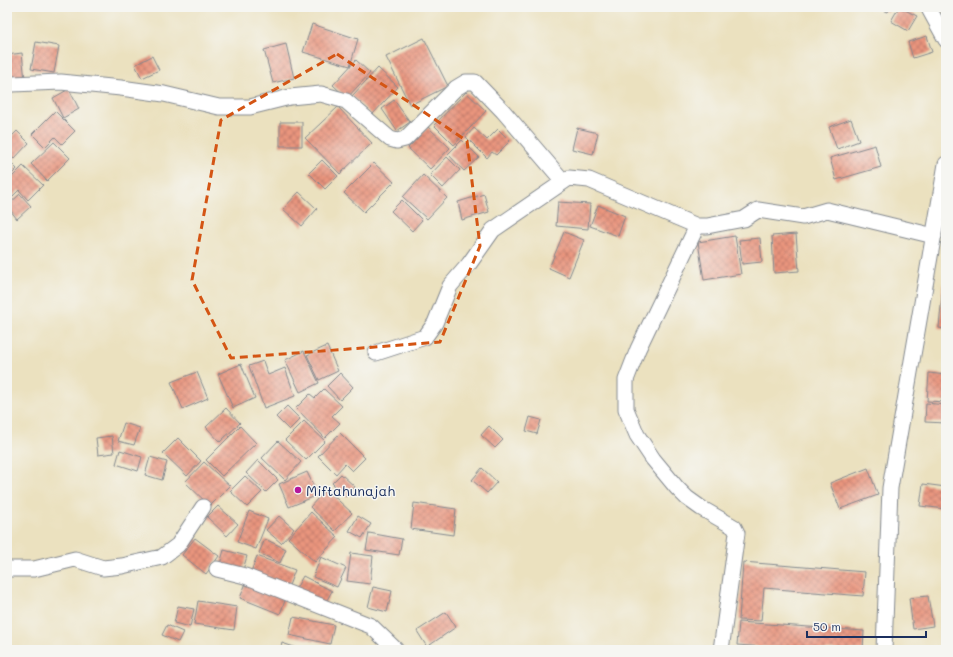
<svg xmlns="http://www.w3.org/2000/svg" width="953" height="657" font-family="Mali,sans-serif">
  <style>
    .building { fill: url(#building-cross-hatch) }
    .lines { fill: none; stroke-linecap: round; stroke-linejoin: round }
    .minor-casing { stroke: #83888e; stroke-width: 17 }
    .minor { stroke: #fff; stroke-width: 15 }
    .marked { fill: none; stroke: #d45514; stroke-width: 3; stroke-dasharray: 8 5; stroke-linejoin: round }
    .poi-dot { fill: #b5179e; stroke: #f6f6f2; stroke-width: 1.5 }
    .labels { text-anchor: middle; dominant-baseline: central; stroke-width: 3; stroke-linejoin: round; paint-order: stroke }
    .poi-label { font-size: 14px; fill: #1b2f5e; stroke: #f6f6f2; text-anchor: start }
  </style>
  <defs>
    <pattern id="building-cross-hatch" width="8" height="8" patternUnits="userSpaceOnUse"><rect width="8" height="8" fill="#e9947d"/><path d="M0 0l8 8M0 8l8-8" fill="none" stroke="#bc796a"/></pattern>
  </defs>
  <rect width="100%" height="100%" fill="#f6f6f2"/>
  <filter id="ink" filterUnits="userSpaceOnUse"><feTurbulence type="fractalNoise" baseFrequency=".025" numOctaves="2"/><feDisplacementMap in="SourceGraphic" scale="8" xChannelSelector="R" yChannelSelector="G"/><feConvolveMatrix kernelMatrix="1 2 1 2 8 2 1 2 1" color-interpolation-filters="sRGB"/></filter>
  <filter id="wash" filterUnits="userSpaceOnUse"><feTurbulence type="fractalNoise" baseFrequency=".012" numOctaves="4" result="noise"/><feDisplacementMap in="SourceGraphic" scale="16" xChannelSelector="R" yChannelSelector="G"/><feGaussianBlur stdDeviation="0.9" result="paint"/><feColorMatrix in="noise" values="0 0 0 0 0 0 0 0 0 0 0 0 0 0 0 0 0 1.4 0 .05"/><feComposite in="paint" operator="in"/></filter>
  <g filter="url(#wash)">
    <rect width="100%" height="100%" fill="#ebe1bf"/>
    <g id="blocks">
      <!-- building -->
      <path class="building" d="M 876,7 L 890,7 L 888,12 Z
        M 899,7 L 917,16 L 908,31 L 891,21 Z
        M 312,24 L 358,39 L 350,66 L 303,52 Z
        M 927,36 L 932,52 L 913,58 L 908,42 Z
        M 424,38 L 448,86 L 410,105 L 386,57 Z
        M 36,42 L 59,46 L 54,73 L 31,69 Z
        M 286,44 L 294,78 L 273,83 L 264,50 Z
        M 22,53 L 25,80 L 7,82 L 7,55 Z
        M 152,56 L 159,70 L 142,78 L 135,65 Z
        M 356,60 L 370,73 L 347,98 L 333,85 Z
        M 378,68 L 398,87 L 372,115 L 352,96 Z
        M 69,89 L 79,109 L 63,118 L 53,98 Z
        M 466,92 L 486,111 L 454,145 L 434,125 Z
        M 394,100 L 410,122 L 397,131 L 382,109 Z
        M 338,107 L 372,143 L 340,174 L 305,138 Z
        M 55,111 L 75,131 L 62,144 L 55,137 L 45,147 L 32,134 Z
        M 851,119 L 859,141 L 837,149 L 829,127 Z
        M 280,122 L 302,122 L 302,146 L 280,146 Z
        M 428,127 L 450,148 L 430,169 L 408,148 Z
        M 474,128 L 487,140 L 498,129 L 510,141 L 496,155 L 492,152 L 487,158 L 466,137 Z
        M 577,128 L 598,133 L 593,154 L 572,149 Z
        M 17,131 L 29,143 L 14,159 L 7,152 L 7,141 Z
        M 462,140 L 479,157 L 464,171 L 448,154 Z
        M 54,142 L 70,158 L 47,181 L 31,164 Z
        M 875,145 L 881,167 L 836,180 L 830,158 Z
        M 447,157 L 460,170 L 443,188 L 430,175 Z
        M 7,159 L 17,169 L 7,179 Z
        M 322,160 L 338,176 L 325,189 L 309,173 Z
        M 374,163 L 394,182 L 364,212 L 344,193 Z
        M 23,166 L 43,185 L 28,200 L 19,190 L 7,202 L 7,182 Z
        M 423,175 L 447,198 L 427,219 L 403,197 Z
        M 299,192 L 317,209 L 302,226 L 283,209 Z
        M 20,194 L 31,206 L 17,219 L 7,206 Z
        M 484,194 L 489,212 L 462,220 L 458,202 Z
        M 402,200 L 422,220 L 412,231 L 391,211 Z
        M 558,202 L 590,204 L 588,229 L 556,226 Z
        M 598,205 L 625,216 L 618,236 L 590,226 Z
        M 564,232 L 584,240 L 569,277 L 549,268 Z
        M 796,234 L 799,271 L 774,273 L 772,236 Z
        M 735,236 L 741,274 L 704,280 L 698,242 Z
        M 760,238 L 762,262 L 742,264 L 739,240 Z
        M 943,284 L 946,284 L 946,329 L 939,328 Z
        M 327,346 L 338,371 L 319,380 L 307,355 Z
        M 304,351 L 319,383 L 300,392 L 285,360 Z
        M 263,361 L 268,375 L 285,368 L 295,396 L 264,408 L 249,366 Z
        M 241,364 L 255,398 L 233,408 L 218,374 Z
        M 197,372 L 208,398 L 183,409 L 171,382 Z
        M 340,373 L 353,387 L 340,400 L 327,386 Z
        M 929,373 L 946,375 L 946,402 L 927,401 Z
        M 324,389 L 342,406 L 332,416 L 340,423 L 325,438 L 296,408 L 310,394 L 315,398 Z
        M 926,403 L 946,405 L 946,423 L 925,422 Z
        M 287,406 L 300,419 L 289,430 L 276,417 Z
        M 226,408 L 240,423 L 220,442 L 206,427 Z
        M 530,417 L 541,420 L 537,434 L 526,431 Z
        M 304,421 L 325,441 L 306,460 L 285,440 Z
        M 124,423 L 140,428 L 134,445 L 118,441 Z
        M 240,426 L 256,443 L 222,476 L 206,460 Z
        M 489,426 L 503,440 L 495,448 L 481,435 Z
        M 340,433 L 365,458 L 352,471 L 345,464 L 336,474 L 318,456 Z
        M 112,436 L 114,453 L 98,455 L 96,438 Z
        M 178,438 L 201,461 L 187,476 L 163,453 Z
        M 278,441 L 301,462 L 285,480 L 262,458 Z
        M 120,450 L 142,457 L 138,471 L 116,464 Z
        M 150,457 L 167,462 L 162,480 L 145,475 Z
        M 258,460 L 278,480 L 266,492 L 246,473 Z
        M 204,462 L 230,486 L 210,506 L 185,482 Z
        M 482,468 L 497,482 L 487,493 L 472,480 Z
        M 868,468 L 878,495 L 840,509 L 830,483 Z
        M 307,472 L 318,495 L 289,507 L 279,484 Z
        M 341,474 L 355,487 L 346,497 L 332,483 Z
        M 245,476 L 262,492 L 247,507 L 230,491 Z
        M 923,484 L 946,487 L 946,509 L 920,506 Z
        M 326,489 L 352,513 L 335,531 L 310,507 Z
        M 414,503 L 456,509 L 453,535 L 411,529 Z
        M 218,506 L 238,524 L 227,536 L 207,517 Z
        M 249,511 L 268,519 L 256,549 L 237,542 Z
        M 311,512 L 338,537 L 315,562 L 288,538 Z
        M 279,516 L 294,529 L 281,543 L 266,530 Z
        M 358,516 L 371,524 L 362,538 L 349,531 Z
        M 369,533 L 402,539 L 399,555 L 366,550 Z
        M 195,538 L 219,556 L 206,574 L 182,555 Z
        M 265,539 L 286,549 L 280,563 L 259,553 Z
        M 224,550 L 247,556 L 243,570 L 220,564 Z
        M 351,553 L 373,556 L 370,584 L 347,581 Z
        M 257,556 L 295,570 L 288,588 L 250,574 Z
        M 321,557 L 346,568 L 337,587 L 313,577 Z
        M 743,562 L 865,572 L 863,596 L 764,588 L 761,621 L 739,620 Z
        M 303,576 L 332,591 L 323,607 L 294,592 Z
        M 246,583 L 286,598 L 280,614 L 240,598 Z
        M 373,587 L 392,591 L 387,612 L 368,607 Z
        M 928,596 L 933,626 L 913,629 L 909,598 Z
        M 198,601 L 237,607 L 234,630 L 194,624 Z
        M 178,606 L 194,609 L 190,627 L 174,623 Z
        M 446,612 L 456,627 L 427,647 L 417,631 Z
        M 293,617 L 334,625 L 330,644 L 289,635 Z
        M 739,622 L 864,631 L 863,650 L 804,650 L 737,645 Z
        M 167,625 L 183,632 L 178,642 L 162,635 Z
        M 282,643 L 303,650 L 280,650 Z"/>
    </g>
  </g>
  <g filter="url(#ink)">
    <use href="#blocks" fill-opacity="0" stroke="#83888e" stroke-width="1"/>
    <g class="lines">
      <defs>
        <path id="minor" d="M 928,7 L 946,40
          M 7,86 L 12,84 L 61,82 L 121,88 L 164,94 L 219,107 L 250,107 L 290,97 L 321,94 L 346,101 L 390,139 L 397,141 L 405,139 L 456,88 L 466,82 L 475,82 L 503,111 L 563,181
          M 697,226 L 638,349 L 626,380 L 626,409 L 637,435 L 653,459 L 677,488 L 687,498 L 701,508 L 734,527 L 737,533 L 721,650
          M 376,353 L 425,337 L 435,323 L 450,286 L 469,264 L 493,230 L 569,178 L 589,180 L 697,226 L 707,226 L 744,219 L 758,210 L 803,217 L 827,210 L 934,236
          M 7,569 L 34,569 L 75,559 L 103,568 L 122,566 L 162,557 L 178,545 L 203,507
          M 217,569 L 245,576 L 371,626 L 396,650
          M 884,650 L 890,488 L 946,164"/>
      </defs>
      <!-- minor casing -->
      <use href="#minor" class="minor-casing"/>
      <!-- minor -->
      <use href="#minor" class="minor"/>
    </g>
  </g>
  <!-- marked area -->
  <path class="marked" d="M 337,54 L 467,141 L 480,246 L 440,342 L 231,358 L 192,280 L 221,120 Z"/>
  <!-- markers -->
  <circle class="poi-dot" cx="298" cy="490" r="4"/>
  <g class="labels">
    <!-- poi labels -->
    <g class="poi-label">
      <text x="306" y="490">Miftahunajah</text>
    </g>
  </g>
  <!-- margin -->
  <rect width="953" height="657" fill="none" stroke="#f6f6f2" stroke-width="24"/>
  <!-- scale -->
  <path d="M807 631v6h119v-6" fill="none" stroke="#1b2f5e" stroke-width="2"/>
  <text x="813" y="631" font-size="12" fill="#1b2f5e" stroke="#f6f6f2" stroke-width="3" paint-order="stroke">50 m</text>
</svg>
